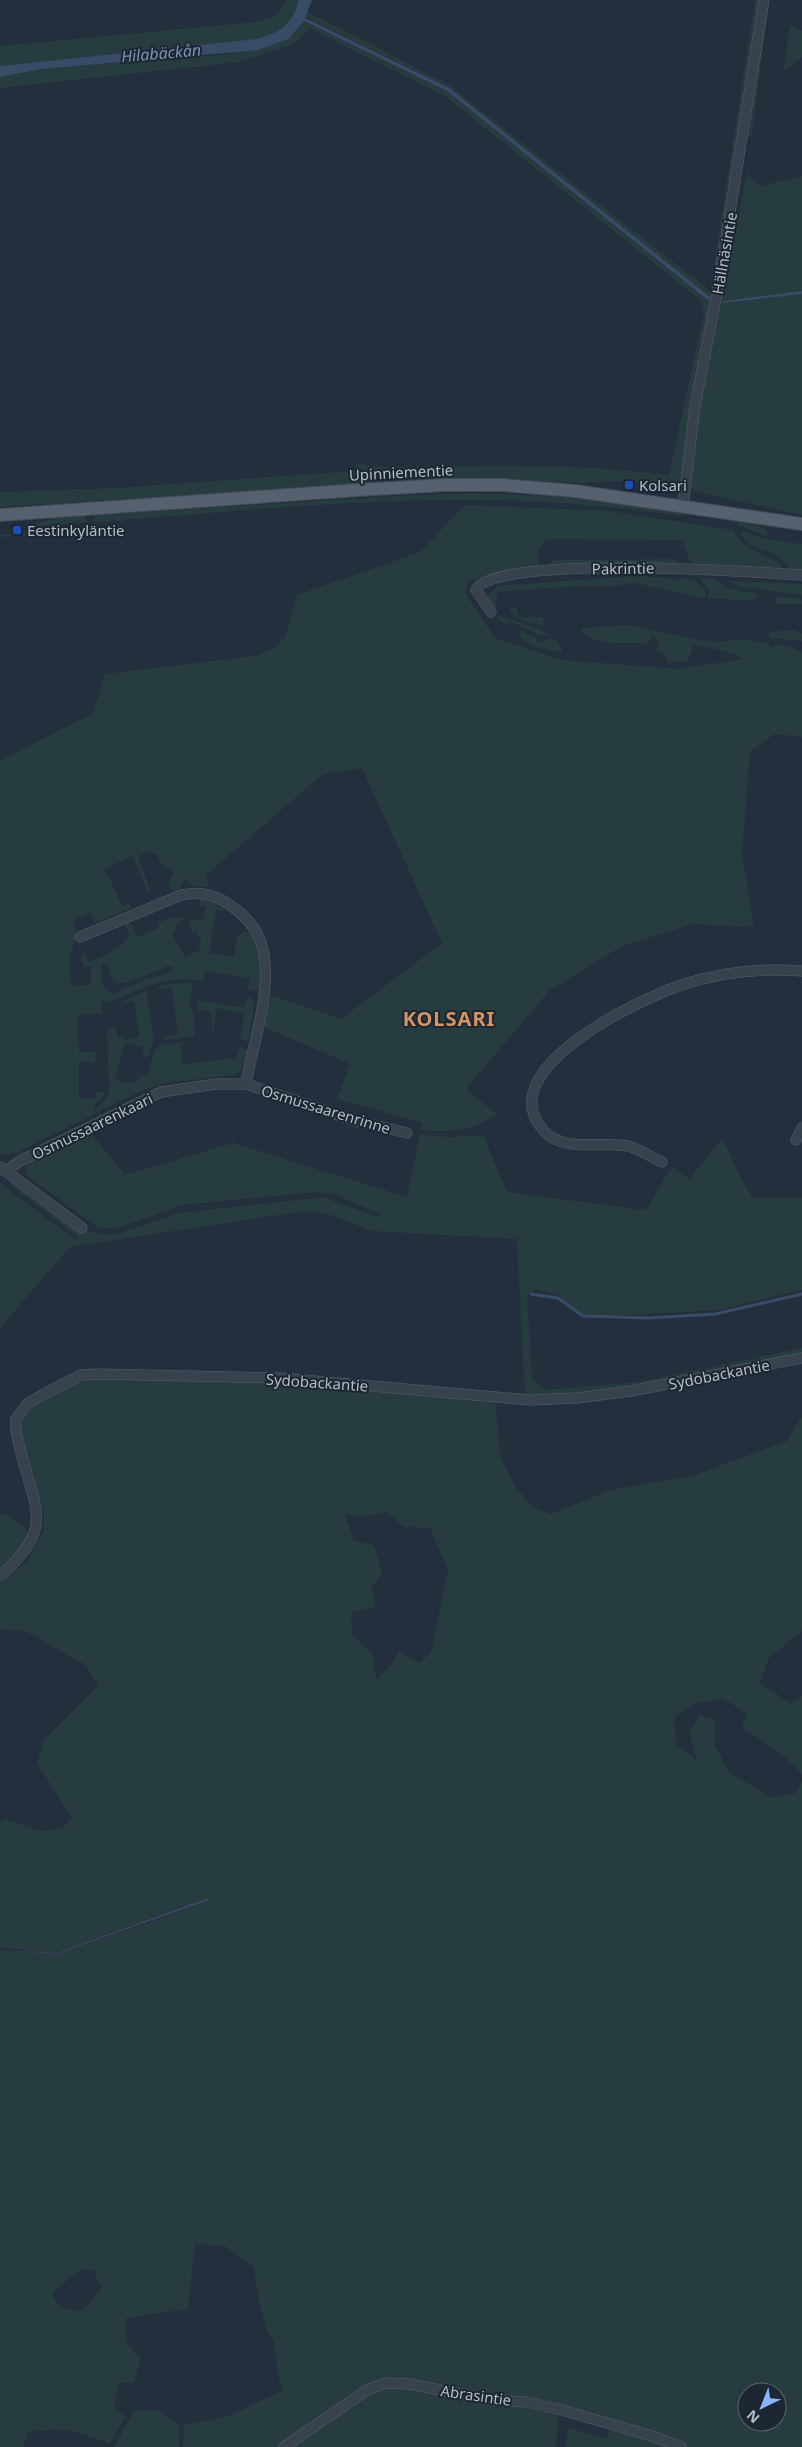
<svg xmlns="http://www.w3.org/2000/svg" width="802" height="2447" font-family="'Noto Sans',sans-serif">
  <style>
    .green { fill: #263c3f; fill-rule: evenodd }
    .water { fill: #394c67 }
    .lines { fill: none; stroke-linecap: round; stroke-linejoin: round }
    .stream { stroke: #394c67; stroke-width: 3 }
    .minor-casing { stroke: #565f6c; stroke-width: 11 }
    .major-casing { stroke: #414a57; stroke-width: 14 }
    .minor { stroke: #38414e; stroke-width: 10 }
    .major { stroke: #56606e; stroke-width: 12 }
    .transit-dot { fill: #1a4fb4; stroke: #1d2633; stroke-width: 2 }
    .labels { text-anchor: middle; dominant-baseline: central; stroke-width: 4; stroke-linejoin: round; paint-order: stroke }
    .street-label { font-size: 15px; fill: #b4bcc9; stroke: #1d2633 }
    .poi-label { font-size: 15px; fill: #b4bcc9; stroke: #1d2633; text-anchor: start }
    .water-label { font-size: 16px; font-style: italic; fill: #7c92b1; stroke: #1d2633 }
    .district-label { font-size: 20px; font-weight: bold; letter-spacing: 1px; fill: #d59563; stroke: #1d2633 }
  </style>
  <rect width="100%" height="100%" fill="#242f3e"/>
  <!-- green -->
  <path class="green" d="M 285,0 L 299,0 C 291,26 282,31 257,39 L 0,66 L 0,46 L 256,22 C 272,19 279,16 285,0 Z
    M 755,0 L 760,0 L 682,488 L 677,491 L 622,481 L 583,483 L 450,478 L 0,507 L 0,492 L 118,488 L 353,471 L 360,463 L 373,467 C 472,466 570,462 669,475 L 704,313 L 700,300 L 686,289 L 445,96 L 310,28 L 292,45 L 240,62 L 0,88 L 0,77 L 42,69 L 231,54 L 298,29 L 303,21 L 447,91 L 709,301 L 710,297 L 449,88 L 305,17 L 307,12 L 448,84 L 710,291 Z
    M 769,0 L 752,135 L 746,138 Z
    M 790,25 L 802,31 L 802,57 L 783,71 Z
    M 747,173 L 760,186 L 802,176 L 802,515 L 696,492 L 691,487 L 690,470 L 703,388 Z
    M 472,493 L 591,498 L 685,513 L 681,516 C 612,506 542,500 473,500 C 347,499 220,513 94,522 L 92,520 L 95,515 L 395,496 Z
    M 465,505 L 609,511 L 733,530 C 748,555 761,550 781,565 L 782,570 L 692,566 L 682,540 L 547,539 L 537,550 L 539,567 L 468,581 L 465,593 L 495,638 L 561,660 L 679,669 L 743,659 C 739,654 701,644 694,645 L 687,662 L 669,662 L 665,658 L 666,656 L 657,649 L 658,640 L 653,636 L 646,644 C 631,641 614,645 599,641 C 592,640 589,634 582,632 L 582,628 L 628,625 L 704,641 L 718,642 L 745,639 L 769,643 L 769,646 L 775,647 L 776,644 L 790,647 L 802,653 L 802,737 L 775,734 L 750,751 L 742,855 L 754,925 L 746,927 L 693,924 L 622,946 L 549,991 L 466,1089 L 497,1114 C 473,1132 449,1132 421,1130 L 422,1123 L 337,1099 L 350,1064 L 264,1027 L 270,995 L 341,1019 L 442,943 L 362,768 L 323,774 L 206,875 L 209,887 L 192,886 L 185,878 L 180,888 L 174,891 L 168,886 L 174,872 L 160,862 L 156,853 L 152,854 L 151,851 L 138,856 L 151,893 L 149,894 L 132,856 L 105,869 L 122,906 L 128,903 L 131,908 L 95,923 L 90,913 L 78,918 L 73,924 L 77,934 L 70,956 L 71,986 L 91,985 L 91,966 L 84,966 L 83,962 L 81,962 L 84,950 L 88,962 C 103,958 120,949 129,936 L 124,922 L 129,920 L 137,937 L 159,928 L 157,923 L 173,917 L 186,918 L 175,925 L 177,929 L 172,933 L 185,957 L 201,949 L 199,944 L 202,942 L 196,932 L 193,933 L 189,926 L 190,919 L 201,921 L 204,919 L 206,907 L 199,906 L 202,899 L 224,909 L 222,911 L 216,910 L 209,953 L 234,957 L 237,936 L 245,931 C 263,936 261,976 259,990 L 248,990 L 250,979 L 205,971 L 203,981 C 167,975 140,989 109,1003 L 107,1000 L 102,1002 L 102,1013 L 78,1016 L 79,1052 L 96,1052 L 95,1062 L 79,1062 L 79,1099 L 96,1099 L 96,1092 L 104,1092 L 104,1096 L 96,1104 L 93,1115 L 16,1153 L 0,1155 L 0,761 L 93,713 L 105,674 L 255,656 L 274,648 L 285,637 L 297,595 L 420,552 ZM 105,963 L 109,966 L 110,976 L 117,983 L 127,983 L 168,966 L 175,968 L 168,974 L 148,978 L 113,994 C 100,988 101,977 102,965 Z
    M 84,515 L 87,522 L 31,527 L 31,525 L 59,517 Z
    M 741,521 L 749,522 L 767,530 L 766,536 L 739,526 L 737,523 Z
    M 82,528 L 87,530 L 0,537 L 0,535 Z
    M 743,531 L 766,539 L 802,544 L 802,570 L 791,569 C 786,563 781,557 773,554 C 761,548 745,547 741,533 Z
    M 676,559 L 678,562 L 676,565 L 550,566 L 552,560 Z
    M 637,576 L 669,578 L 674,581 L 680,578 L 694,579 L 706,592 L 705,597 L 701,598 L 636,583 L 611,586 L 578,586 L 497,592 L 496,608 L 487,597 L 498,586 Z
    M 699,578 L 716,579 L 729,589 L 758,594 L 754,601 L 707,598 L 709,591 Z
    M 733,581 L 802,584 L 802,595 L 737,586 L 731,582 Z
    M 775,597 L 801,599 L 802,604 L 775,604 Z
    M 511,608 L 517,608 L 518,618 L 543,617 L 544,625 C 531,623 517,622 510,610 Z
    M 498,616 C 513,619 525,626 541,629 L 542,632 L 551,635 L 539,635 L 509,621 L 508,624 L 502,623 L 497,618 Z
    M 793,630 L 802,633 L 802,641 L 770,638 L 768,632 Z
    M 522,631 L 538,639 L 535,643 L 552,639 L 557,641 L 563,652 C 546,650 528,648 518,634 Z
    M 177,983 L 191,983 L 193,986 L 189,1008 L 193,1009 L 195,1036 L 165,1040 L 165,1036 L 178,1034 L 172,988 L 158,989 L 157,987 Z
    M 146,991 L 154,1038 L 149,1057 L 142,1056 L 144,1048 L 125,1043 L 115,1080 L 129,1084 L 130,1081 L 135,1083 L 141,1075 L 148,1076 C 151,1066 151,1048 163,1044 L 188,1042 L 180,1045 L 183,1064 L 236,1058 L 240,1047 L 248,1050 L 246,1063 L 236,1075 L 165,1083 L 146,1089 L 95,1113 C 98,1103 107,1101 109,1092 L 107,1028 L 116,1027 L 118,1038 L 124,1036 L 125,1040 L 139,1037 L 134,1001 L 120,1003 Z
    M 249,997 L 255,1003 L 248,1042 L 239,1039 L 241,1039 L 244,1014 L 216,1008 L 213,1034 L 211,1011 L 197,1010 L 199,1000 L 244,1008 L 247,998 Z
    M 89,1131 L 125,1175 L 233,1143 L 407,1197 L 420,1135 L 449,1137 L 483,1135 L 507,1192 L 646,1210 L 669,1171 L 674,1168 L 689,1179 L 721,1140 L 726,1145 L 739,1175 L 753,1198 L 802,1198 L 802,1290 L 720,1310 L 610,1316 L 583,1315 L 556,1294 L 536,1290 L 527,1293 L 532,1379 L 545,1390 L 639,1382 L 802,1348 L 802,1355 L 598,1394 L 525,1397 L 517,1239 L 372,1231 L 331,1215 L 305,1211 L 70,1247 L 0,1328 L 0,1183 L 76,1240 L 78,1237 L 10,1185 L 13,1181 L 84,1231 L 100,1234 L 118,1234 L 180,1213 L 316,1198 L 325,1198 L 377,1217 L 381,1214 L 333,1194 L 316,1192 L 182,1205 L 115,1229 L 97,1227 L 26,1175 L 25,1167 L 30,1161 Z
    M 99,1378 L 289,1384 L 495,1401 L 501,1459 L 516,1487 L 532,1507 L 551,1514 L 611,1490 L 692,1476 L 787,1441 L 802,1416 L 802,1631 L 768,1659 L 760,1683 L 792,1704 L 802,1696 L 802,1774 L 780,1753 L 742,1727 L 747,1714 L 723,1698 L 692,1705 L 674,1718 L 677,1746 L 697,1760 L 689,1733 L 699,1716 L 715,1719 L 715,1746 L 730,1773 L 772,1798 L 796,1793 L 802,1781 L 802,2447 L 566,2447 L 568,2428 L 607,2438 L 612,2427 L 559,2414 L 556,2447 L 183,2447 L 184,2425 L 232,2415 L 283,2390 L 278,2376 L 274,2343 L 266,2328 L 258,2296 L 254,2267 L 225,2246 L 195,2244 L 188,2309 L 126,2318 C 125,2338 125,2346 141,2358 L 134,2382 L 119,2383 L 114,2407 L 125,2417 L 110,2444 C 77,2431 65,2427 28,2432 L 23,2447 L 0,2447 L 0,1950 L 57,1954 L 165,1917 L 209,1900 L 207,1898 L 57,1953 L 0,1948 L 0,1823 L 5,1819 L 40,1831 L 61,1829 L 72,1818 L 37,1763 L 44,1740 L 98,1686 L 86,1665 L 27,1632 L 0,1629 L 0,1583 L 27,1561 L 43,1533 L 44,1517 L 18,1430 C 29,1398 67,1383 99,1378 ZM 387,1512 L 404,1527 L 430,1528 L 448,1570 L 431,1653 L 419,1663 L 399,1651 L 392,1664 L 376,1679 L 373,1655 L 352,1634 L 351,1612 L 376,1607 L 371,1588 L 382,1573 L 374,1545 L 354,1541 L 344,1513 L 362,1517 ZM 82,2269 L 94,2271 L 101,2288 L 83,2311 L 66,2309 L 55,2301 L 52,2292 ZM 747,2392 L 777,2392 L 777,2422 L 747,2422 Z
    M 6,1514 L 32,1534 L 0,1573 L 0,1515 Z
    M 134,2411 L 159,2411 L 179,2426 L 179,2447 L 114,2447 Z"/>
  <!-- water -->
  <path class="water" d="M 299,0 L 312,0 L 305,18 L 449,88 L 710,297 L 709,301 L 447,91 L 304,21 L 288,39 L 258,50 L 42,69 L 0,77 L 0,66 L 257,39 C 282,31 291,26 299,0 Z
    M 802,291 L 802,294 L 723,303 L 723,301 Z
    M 208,1898 L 209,1900 L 57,1954 L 0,1950 L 57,1953 Z"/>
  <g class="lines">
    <!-- stream -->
    <path class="stream" d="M 531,1294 L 558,1298 L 583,1316 L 649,1318 L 715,1314 L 802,1294"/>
    <defs>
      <path id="minor" d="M 683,506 L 695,406 L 717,293 L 764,0
        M 491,612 L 476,590 C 493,554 757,572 802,575
        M 246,1084 L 356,1121 L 407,1133
        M 796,1140 L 802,1128
        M 662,1162 C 651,1157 640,1149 628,1146 C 601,1141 565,1153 544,1131 C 488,1071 639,999 682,985 C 720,972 762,968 802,971
        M 0,1167 L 82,1228
        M 6,1171 L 20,1161 L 161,1092 L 216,1084 L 246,1084 C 253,1042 276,981 260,940 C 255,927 245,916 234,908 C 218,895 200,891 181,895 L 80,937
        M 0,1576 C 53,1529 37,1514 21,1453 C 19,1442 14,1431 16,1419 L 27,1404 L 44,1394 L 81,1375 L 97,1374 L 281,1378 L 529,1400 L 577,1398 L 631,1391 L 802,1358
        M 284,2447 L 367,2390 L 386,2383 L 409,2384 L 492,2400 L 526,2402 L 558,2409 L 652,2436 L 681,2447"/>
      <path id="major" d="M 0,515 L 358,490 L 445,485 L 503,485 L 575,491 L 802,524"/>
    </defs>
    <!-- minor casing -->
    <use href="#minor" class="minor-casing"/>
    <!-- major casing -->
    <use href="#major" class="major-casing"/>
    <!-- minor -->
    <use href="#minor" class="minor"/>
    <!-- major -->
    <use href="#major" class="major"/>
  </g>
  <!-- markers -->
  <g class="transit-dot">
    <rect x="624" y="480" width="10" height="10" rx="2.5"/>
    <rect x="12" y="525" width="10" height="10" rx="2.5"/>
  </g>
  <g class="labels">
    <!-- street labels -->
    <g class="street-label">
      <text transform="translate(724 253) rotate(-80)">Hällnäsintie</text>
      <text transform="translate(401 472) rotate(-3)">Upinniementie</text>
      <text transform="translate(623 568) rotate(-1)">Pakrintie</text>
      <text transform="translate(326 1109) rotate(17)">Osmussaarenrinne</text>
      <text transform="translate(92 1126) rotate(-26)">Osmussaarenkaari</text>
      <text transform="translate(719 1374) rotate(-11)">Sydobackantie</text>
      <text transform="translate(317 1382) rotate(4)">Sydobackantie</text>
      <text transform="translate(476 2395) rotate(8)">Abrasintie</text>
    </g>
    <!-- poi labels -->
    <g class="poi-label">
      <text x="639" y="485">Kolsari</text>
      <text x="27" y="530">Eestinkyläntie</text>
    </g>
    <!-- water labels -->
    <g class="water-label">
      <text transform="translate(161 53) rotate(-5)">Hilabäckån</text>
    </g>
    <!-- district labels -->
    <g class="district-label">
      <text x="449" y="1018">KOLSARI</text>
    </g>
  </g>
  <!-- north arrow -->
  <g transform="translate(762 2407) rotate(223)"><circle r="24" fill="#1d2633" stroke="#59626f"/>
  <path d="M0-4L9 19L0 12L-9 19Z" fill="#8ab4f8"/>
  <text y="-8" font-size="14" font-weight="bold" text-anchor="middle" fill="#b4bcc9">N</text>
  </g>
</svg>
